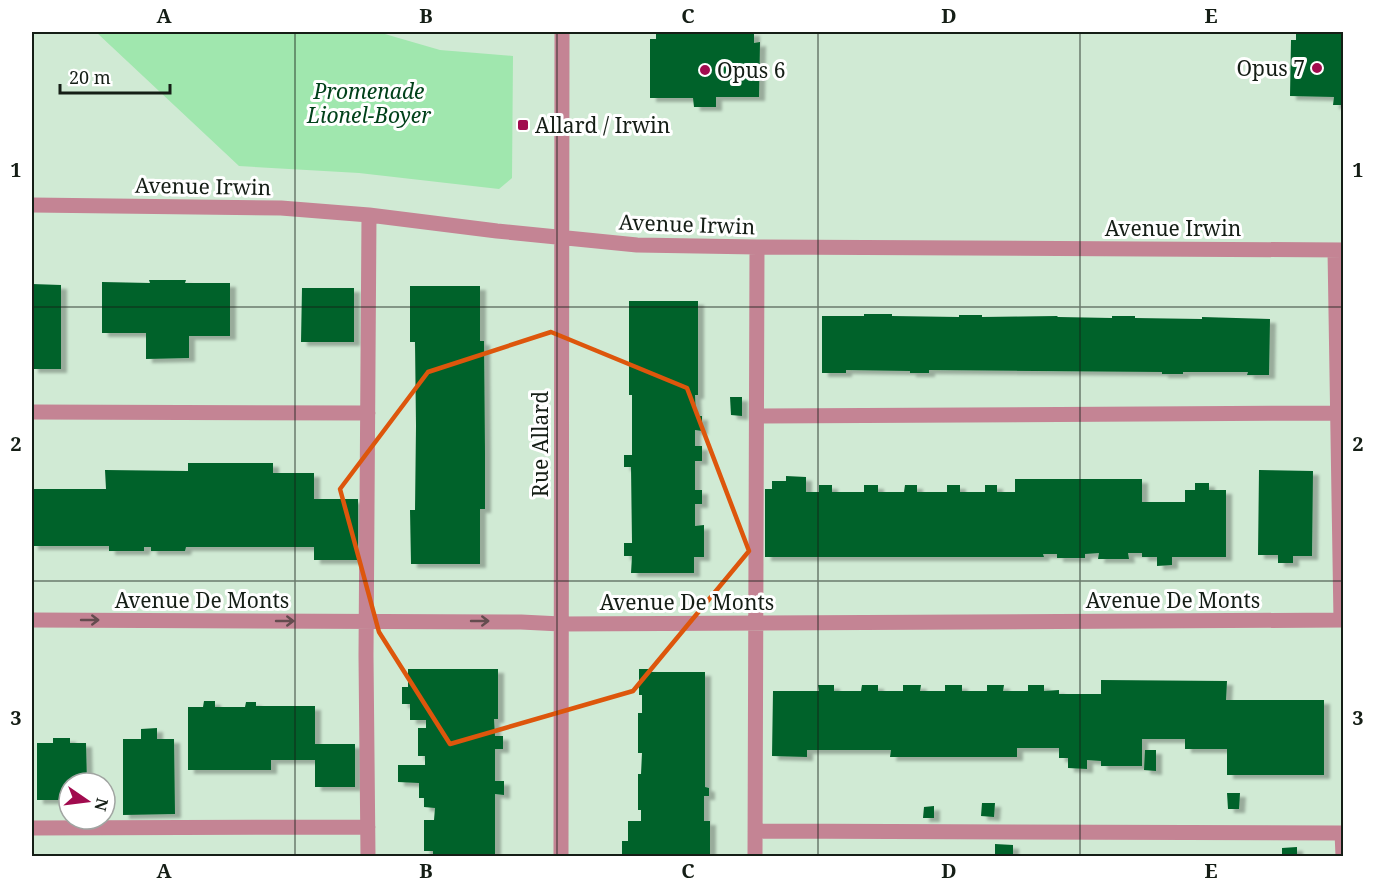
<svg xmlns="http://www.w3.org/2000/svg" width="1375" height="888" font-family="'Noto Serif',serif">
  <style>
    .green { fill: #a0e7ae }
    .building { fill: #00622a; filter: url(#shadow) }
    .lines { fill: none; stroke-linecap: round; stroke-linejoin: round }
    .minor { stroke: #c48494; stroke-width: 15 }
    .oneway { stroke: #644c4f }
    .marked { fill: none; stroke: #dd560c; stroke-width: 4.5; stroke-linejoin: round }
    .grid { fill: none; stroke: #151e16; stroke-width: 1.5; stroke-opacity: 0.55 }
    .poi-dot { fill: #a10b4e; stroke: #fff; stroke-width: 2 }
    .labels { text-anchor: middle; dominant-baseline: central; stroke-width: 6; stroke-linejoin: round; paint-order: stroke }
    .poi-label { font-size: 21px; fill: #151e16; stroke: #fff; text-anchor: start }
    .park-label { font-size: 21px; font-style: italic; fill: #01411a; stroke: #fff }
    .street-label { font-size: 21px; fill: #151e16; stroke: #fff }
    .neatline { fill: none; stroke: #151e16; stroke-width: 2 }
    .grid-label { font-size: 20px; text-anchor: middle; font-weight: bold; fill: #151e16 }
  </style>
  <defs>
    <filter id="shadow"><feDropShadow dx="6" dy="4" stdDeviation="1.5" flood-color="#0004"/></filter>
  </defs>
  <rect width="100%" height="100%" fill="#d0ead4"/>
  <!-- green -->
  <path class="green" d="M 96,32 L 378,32 L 440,50 L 513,56 L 512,178 L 499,189 L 359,173 L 239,166 Z"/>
  <!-- building -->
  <path class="building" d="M 656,32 L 754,32 L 754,43 L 760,42 L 759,97 L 716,97 L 716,107 L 694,107 L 693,98 L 650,98 L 650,39 L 656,39 Z
    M 1296,32 L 1344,32 L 1344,105 L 1333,105 L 1334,97 L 1290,96 L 1291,40 L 1296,40 Z
    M 149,280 L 186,280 L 185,283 L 230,283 L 230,336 L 189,336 L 189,358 L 146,359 L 146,333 L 102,333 L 102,282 L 150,283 Z
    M 32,284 L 61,285 L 61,369 L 32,369 Z
    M 410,286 L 480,286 L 480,341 L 484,341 L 485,453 L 485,509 L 480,509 L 480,564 L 411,564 L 410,510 L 415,510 L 416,426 L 415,342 L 410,342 Z
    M 302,288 L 354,288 L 354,342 L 301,342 Z
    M 629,301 L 698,301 L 698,395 L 695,395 L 696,416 L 702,416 L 702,431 L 695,430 L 695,446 L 702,446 L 702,461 L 695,461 L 695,490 L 702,490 L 702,504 L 695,504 L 695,526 L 704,525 L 704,557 L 694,557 L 694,573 L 631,573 L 632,556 L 624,556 L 624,543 L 632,543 L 631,467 L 624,467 L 624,455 L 632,455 L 632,395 L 629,395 Z
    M 864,314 L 892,314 L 892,316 L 959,317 L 959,315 L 982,315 L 982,317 L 1057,316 L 1058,317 L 1112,318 L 1112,316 L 1135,316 L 1135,318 L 1202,319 L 1202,317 L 1270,319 L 1269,375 L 1247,375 L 1248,372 L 1183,372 L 1183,374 L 1162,374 L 1162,372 L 929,370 L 929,373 L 910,373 L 910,371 L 846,370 L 846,373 L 822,373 L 822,316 L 864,316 Z
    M 730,397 L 742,397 L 742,416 L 731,415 Z
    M 188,463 L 273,463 L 273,473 L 314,473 L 314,499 L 358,499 L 358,560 L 314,560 L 314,547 L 186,547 L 185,551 L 151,551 L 151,547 L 144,547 L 144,551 L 109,551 L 109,546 L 32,546 L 32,489 L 106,489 L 105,470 L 188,471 Z
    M 1259,470 L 1313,471 L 1312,556 L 1293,556 L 1293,563 L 1278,563 L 1278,555 L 1258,555 Z
    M 786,476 L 806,477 L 806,492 L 819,492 L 819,485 L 832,485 L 832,492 L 864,492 L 864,485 L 878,485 L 878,492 L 904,492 L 905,485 L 917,485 L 917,492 L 947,492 L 947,485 L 960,485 L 960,492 L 985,492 L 985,485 L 997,485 L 997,492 L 1015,492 L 1015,479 L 1142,479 L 1142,502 L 1185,502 L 1185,490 L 1195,490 L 1195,483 L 1209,483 L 1209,490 L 1226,490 L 1226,557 L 1172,557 L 1172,565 L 1157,566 L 1157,557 L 1142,557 L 1142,553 L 1128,553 L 1129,559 L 1098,559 L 1099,553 L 1085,554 L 1085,558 L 1057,558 L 1057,554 L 1043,554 L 1044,557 L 765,557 L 765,489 L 772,489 L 772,481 L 786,481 Z
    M 408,669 L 498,669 L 498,719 L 494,719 L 495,736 L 503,736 L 503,749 L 495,749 L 495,781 L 504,781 L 504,795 L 495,794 L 495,856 L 433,856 L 433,851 L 424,851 L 424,820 L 434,820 L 435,808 L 424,807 L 424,798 L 419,798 L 419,783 L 398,782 L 398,765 L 425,765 L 425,756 L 418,756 L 418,728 L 426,728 L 426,720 L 410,720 L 410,704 L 402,704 L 402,687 L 408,687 Z
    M 639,669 L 650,669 L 650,672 L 705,672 L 705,787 L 709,788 L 709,796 L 704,796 L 704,821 L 710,821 L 710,856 L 622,855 L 622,841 L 628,841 L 628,821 L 641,821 L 641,810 L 638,810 L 638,774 L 641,774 L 642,753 L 638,753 L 638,713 L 642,713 L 642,695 L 639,695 Z
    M 1101,680 L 1227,681 L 1226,700 L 1324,700 L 1324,775 L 1227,775 L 1227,749 L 1185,749 L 1185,739 L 1142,739 L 1142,766 L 1101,766 L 1101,761 L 1087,760 L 1087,769 L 1068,768 L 1068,758 L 1059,758 L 1059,748 L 1017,748 L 1017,757 L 890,757 L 891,750 L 807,750 L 807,757 L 772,756 L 773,691 L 819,691 L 818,685 L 834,685 L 834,691 L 861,691 L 862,685 L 878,685 L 878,691 L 903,691 L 903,685 L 921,685 L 920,691 L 945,691 L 945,685 L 962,685 L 962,691 L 987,691 L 987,685 L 1004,685 L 1003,691 L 1028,691 L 1028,685 L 1044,685 L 1044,691 L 1059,690 L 1059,694 L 1101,694 Z
    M 204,701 L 215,701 L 215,707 L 245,707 L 246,702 L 256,702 L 256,706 L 315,706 L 315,744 L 355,744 L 355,787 L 315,787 L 315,760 L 271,760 L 271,770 L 188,770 L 188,707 L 203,707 Z
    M 157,728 L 157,739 L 174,739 L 175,814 L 123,815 L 123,739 L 141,739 L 141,729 Z
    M 53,738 L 70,738 L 70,743 L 86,743 L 87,783 L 69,783 L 69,800 L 37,800 L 37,743 L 53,743 Z
    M 1145,750 L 1156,750 L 1156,771 L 1144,770 Z
    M 1227,793 L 1240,793 L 1239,809 L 1228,809 Z
    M 982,803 L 995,803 L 994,817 L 981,816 Z
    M 934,806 L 934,818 L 923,818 L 924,807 Z
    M 995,844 L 1013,845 L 1013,856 L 995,856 Z
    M 1297,847 L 1297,854 L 1282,854 L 1282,848 Z"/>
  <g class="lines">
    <!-- minor -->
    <path class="minor" d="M 32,205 L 281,208 L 369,215 L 497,231 L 637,245 L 757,247 L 1344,250
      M 1335,250 L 1341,620
      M 32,412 L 368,413
      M 757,416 L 1337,413
      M 32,620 L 521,622 L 561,624 L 1344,620
      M 32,828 L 368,827
      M 755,831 L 1342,833 L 1343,856
      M 368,856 L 366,656 L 369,215
      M 561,856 L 562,32
      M 755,856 L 757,247"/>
  </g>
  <!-- one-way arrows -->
  <defs><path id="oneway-shaft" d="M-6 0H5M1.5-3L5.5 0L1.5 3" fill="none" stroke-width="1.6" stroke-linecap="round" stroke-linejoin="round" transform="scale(1.5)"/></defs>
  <g class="oneway">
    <use href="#oneway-shaft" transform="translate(90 620)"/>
    <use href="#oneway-shaft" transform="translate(285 621)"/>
    <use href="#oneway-shaft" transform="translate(480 621)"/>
  </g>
  <!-- marked area -->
  <path class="marked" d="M 551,332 L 687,388 L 749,551 L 633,691 L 450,744 L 379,632 L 340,489 L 428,372 Z"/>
  <!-- grid -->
  <path class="grid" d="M 295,32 L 295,856M 557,32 L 557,856M 818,32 L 818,856M 1080,32 L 1080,856M 32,307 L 1344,307M 32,581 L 1344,581"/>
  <!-- markers -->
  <g class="poi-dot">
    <circle cx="1317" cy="68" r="6"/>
    <circle cx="705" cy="70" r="6"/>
    <rect x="517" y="119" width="12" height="12" rx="3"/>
  </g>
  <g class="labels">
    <!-- poi labels -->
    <g class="poi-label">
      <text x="1305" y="68" text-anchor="end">Opus 7</text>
      <text x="717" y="70">Opus 6</text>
      <text x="535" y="125">Allard / Irwin</text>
    </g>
    <!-- park labels -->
    <g class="park-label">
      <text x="369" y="91">Promenade<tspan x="369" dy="24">Lionel-Boyer</tspan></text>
    </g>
    <!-- street labels -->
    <g class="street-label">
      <text transform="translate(203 186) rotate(1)">Avenue Irwin</text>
      <text transform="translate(687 224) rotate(2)">Avenue Irwin</text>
      <text x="1173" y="228">Avenue Irwin</text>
      <text transform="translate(540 444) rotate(-90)">Rue Allard</text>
      <text x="202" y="600">Avenue De Monts</text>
      <text x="1173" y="600">Avenue De Monts</text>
      <text x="687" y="602">Avenue De Monts</text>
    </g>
  </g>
  <!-- border -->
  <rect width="1375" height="888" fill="none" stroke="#ffffff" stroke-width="66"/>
  <!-- north arrow -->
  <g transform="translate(87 801) rotate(104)"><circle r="28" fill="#ffffff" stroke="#a1a5a2" stroke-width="1.5"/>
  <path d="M0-4.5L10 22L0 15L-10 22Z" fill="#a10b4e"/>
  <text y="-9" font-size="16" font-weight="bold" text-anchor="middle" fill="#151e16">N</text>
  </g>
  <!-- scale -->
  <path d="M60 84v9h110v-9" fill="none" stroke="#151e16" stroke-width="3"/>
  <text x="69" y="84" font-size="18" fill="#151e16" stroke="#ffffff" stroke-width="4.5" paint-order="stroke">20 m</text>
  <rect x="33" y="33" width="1309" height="822" class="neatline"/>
  <g class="grid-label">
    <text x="164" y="23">A</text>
    <text x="426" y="23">B</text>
    <text x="688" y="23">C</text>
    <text x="949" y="23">D</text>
    <text x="1211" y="23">E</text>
    <text x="16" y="177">1</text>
    <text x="1358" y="177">1</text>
    <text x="16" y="451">2</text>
    <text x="1358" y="451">2</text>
    <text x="16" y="725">3</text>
    <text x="1358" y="725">3</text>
    <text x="164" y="878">A</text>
    <text x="426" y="878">B</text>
    <text x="688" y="878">C</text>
    <text x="949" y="878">D</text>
    <text x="1211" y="878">E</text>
  </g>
</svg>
